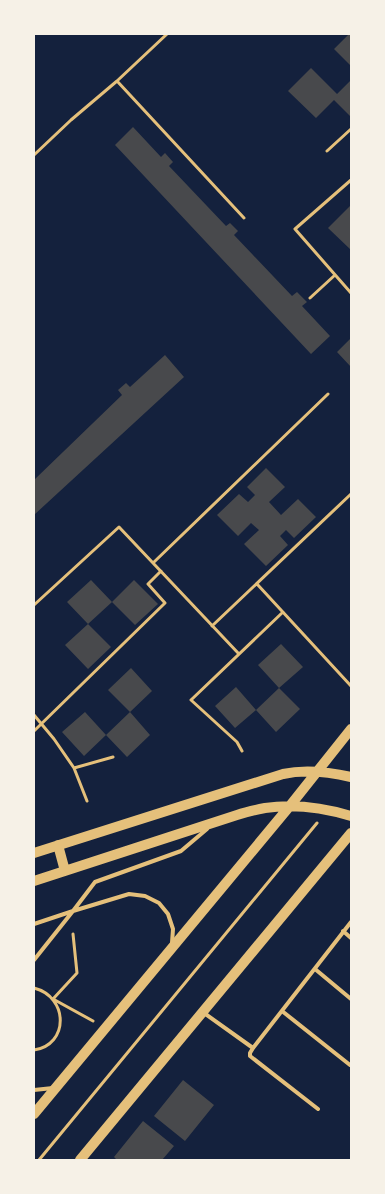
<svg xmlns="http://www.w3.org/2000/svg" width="385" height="1194" font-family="'DejaVu Sans',sans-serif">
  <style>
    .building { fill: #48494c }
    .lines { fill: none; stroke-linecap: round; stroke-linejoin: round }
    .path { stroke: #e5c07b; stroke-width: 3 }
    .service { stroke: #e5c07b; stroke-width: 4 }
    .secondary { stroke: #e5c07b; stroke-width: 10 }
  </style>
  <rect width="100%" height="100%" fill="#14213d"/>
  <!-- building -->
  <path class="building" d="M 349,34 L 351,34 L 351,66 L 334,49 Z
    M 311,68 L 337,94 L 351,80 L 351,117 L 334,100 L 316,118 L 288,91 Z
    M 133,127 L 161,157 L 165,153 L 173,162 L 169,166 L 226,226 L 230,223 L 238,231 L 234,235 L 292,296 L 297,292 L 307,302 L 302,306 L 330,336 L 311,354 L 115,145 Z
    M 351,205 L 351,250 L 328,228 Z
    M 351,338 L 351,367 L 337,352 Z
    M 165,355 L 184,377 L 34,515 L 34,480 L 122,395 L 118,390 L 126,383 L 130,387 Z
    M 266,468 L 285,487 L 269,502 L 281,515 L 298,499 L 316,517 L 294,538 L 286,530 L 280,536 L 288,545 L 266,566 L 244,544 L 259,530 L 251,523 L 238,536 L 217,515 L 239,494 L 248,502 L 255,495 L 247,487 Z
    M 91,580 L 112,602 L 88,624 L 111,647 L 88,669 L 65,645 L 88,624 L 67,602 Z
    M 134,580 L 158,604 L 135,625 L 112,602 Z
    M 281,644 L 303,667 L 279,688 L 258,665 Z
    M 131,668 L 152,691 L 130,712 L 108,690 Z
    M 236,687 L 256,710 L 235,728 L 215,706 Z
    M 279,688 L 300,709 L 276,732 L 256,710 Z
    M 85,712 L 106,735 L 84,756 L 62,732 Z
    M 130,712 L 150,735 L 127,757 L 106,735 Z
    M 183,1080 L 214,1105 L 185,1141 L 154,1116 Z
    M 143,1121 L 174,1146 L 162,1160 L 117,1160 L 114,1157 Z"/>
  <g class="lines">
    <!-- path -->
    <path class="path" d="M 117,81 L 244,218
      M 327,151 L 351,129
      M 34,155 L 71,120 L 117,81 L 167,34
      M 351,180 L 295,229 L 351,293
      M 310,298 L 335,275
      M 153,563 L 328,394
      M 257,584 L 351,686
      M 34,605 L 119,527 L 239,654
      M 212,626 L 351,494
      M 34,715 L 54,739 L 74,768 L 87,801
      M 34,731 L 165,603 L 148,584 L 161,571
      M 242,751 L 237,742 L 191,700 L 283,612
      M 74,768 L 113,757
      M 73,934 L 77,973 L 53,999 L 93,1021
      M 34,988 C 69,997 69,1045 34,1050
      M 39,1160 L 317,823"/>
    <!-- service -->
    <path class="service" d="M 34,924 L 73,911 L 95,882 L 181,851 L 207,829
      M 343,931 L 351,938
      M 34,960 L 73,911 L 129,894 L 145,896 L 159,903 L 168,914 L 173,929 L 172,943
      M 315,969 L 351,999
      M 282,1011 L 350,1065
      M 204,1013 L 253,1048
      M 34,1090 L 53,1088
      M 318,1109 L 250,1056 L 250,1053 L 253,1048 L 351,922"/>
    <!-- secondary -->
    <path class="secondary" d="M 58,845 L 65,871
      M 34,853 L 283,774 C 306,769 329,772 351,777
      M 34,881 L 237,815 C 246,812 255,810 265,808 C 293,804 324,808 351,816
      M 34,1114 L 289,807 L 351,729
      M 80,1160 L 351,833"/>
  </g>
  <!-- border -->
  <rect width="385" height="1194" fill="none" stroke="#f6f1e7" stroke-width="70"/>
</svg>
